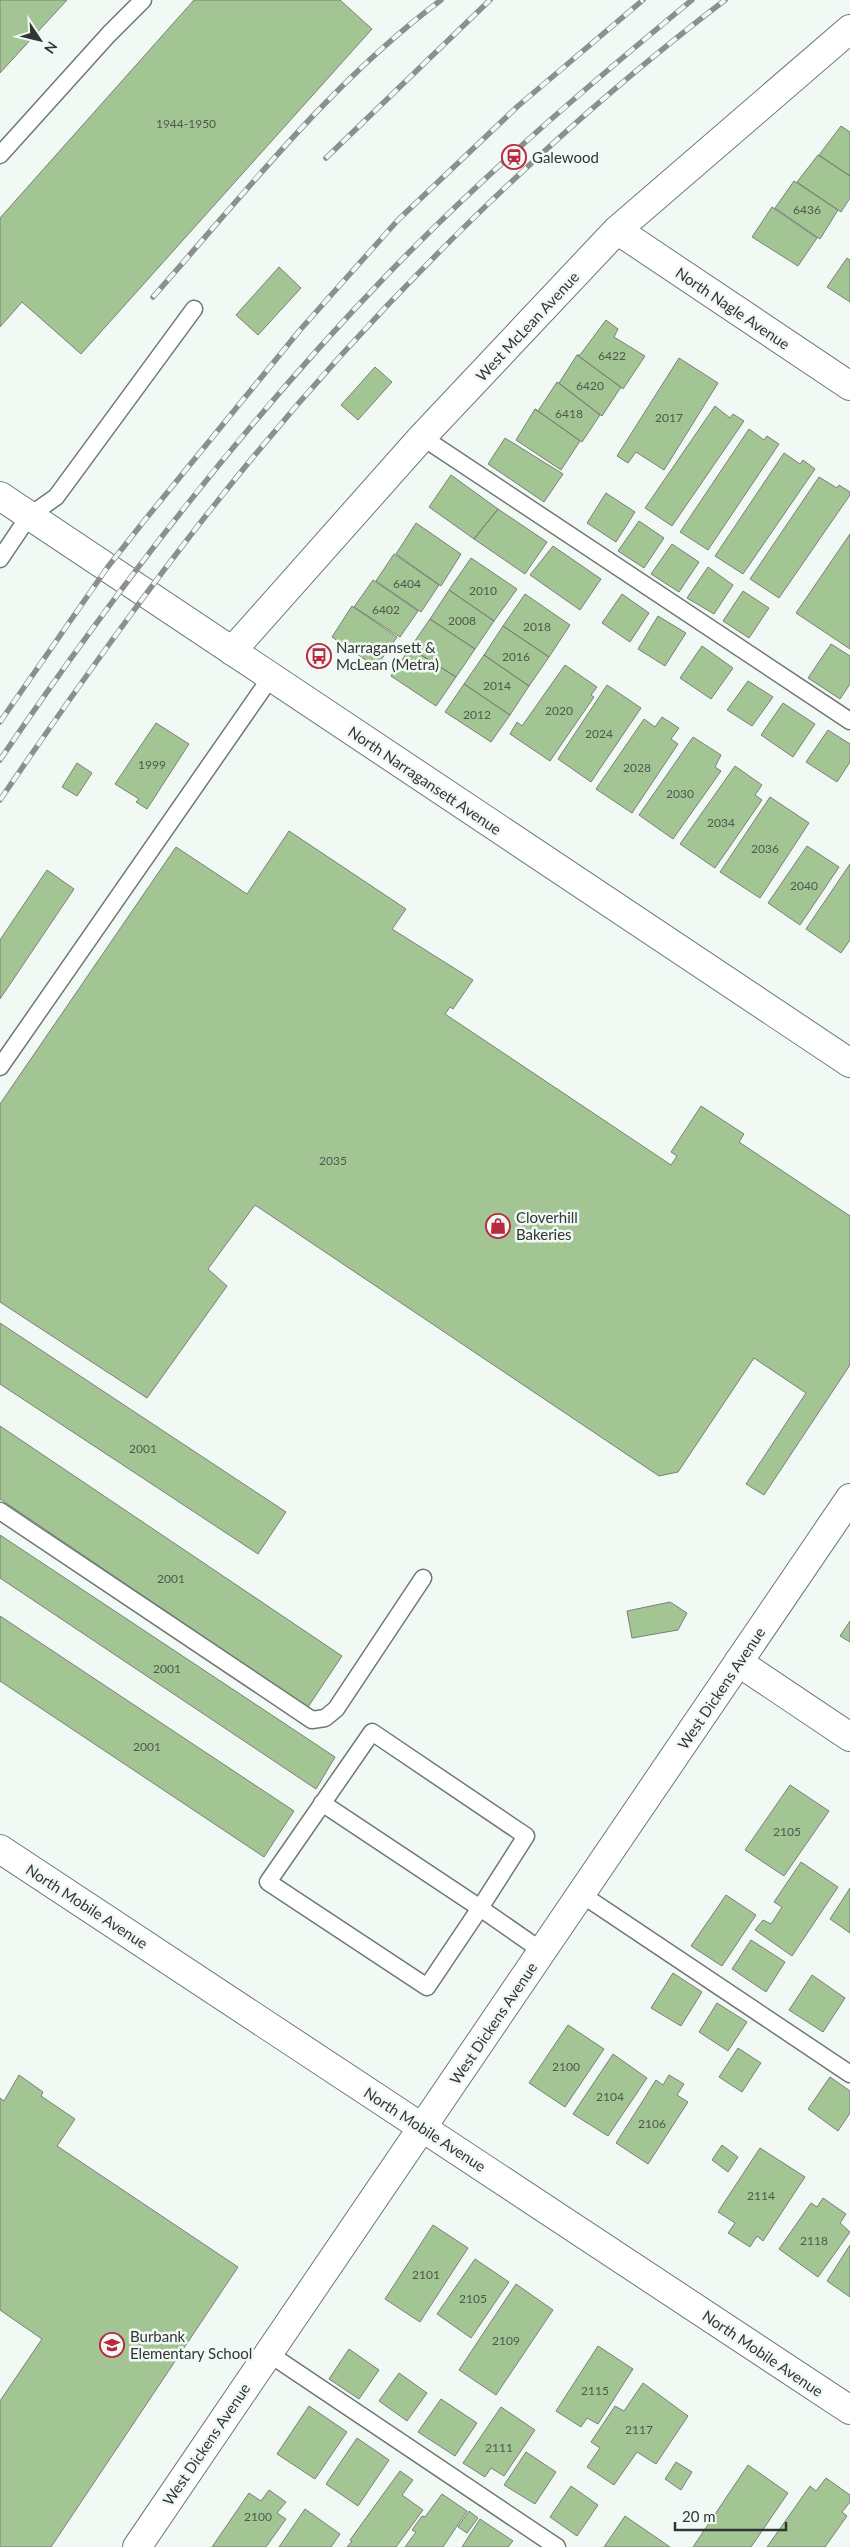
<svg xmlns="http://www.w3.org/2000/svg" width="850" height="2547" font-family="Lato,sans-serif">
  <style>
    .building { fill: #a3c593; stroke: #7c7f7a }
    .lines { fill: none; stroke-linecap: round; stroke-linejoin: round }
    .lane-casing { stroke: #717874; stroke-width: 19 }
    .street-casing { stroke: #717874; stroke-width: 30 }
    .secondary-casing { stroke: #717874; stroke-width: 30 }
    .lane { stroke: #fff; stroke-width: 16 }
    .street { stroke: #fff; stroke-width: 28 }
    .secondary { stroke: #fff; stroke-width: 28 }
    .rail-casing { stroke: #8b908e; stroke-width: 5.5 }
    .rail { stroke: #f1f9f5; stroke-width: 4; stroke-dasharray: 11; stroke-linecap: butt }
    .labels { text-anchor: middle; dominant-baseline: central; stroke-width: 5; stroke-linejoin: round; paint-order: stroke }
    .number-label { font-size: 12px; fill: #4e594c }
    .poi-label { font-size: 15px; fill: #323534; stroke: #f1f9f5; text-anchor: start }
    .street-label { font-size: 15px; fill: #323534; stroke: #f1f9f5 }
  </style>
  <rect width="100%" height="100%" fill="#f1f9f5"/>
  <!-- building -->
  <path class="building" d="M 0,0 L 67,0 L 0,73 Z
    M 194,0 L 340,0 L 372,29 L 81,354 L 22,302 L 0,327 L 0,218 Z
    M 841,126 L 850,132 L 850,176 L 819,155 Z
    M 818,155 L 850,176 L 850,198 L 841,212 L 797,182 Z
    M 794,181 L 838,210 L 820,239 L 775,208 Z
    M 772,207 L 817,238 L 798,266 L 752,237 Z
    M 847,258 L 850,260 L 850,302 L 827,287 Z
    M 279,267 L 301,288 L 258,335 L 236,315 Z
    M 606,320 L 618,329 L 614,337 L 645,356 L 623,389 L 577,355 L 580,355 Z
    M 577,355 L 621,387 L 602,416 L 559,383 Z
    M 679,358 L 718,383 L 664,470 L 636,452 L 628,463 L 617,456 Z
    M 375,367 L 392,382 L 358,420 L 341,405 Z
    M 557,382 L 600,415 L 582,442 L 535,409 L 538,411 Z
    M 715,406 L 730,418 L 733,414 L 744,421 L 672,526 L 645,508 Z
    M 535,409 L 580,441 L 561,470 L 516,440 Z
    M 749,429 L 764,440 L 767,436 L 779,444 L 708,550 L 680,532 Z
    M 505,438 L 563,474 L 544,502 L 488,464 Z
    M 784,453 L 800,464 L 803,460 L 815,469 L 743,574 L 715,556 Z
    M 451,475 L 498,509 L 474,539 L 429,507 Z
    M 819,477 L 837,488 L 839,485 L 850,492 L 850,495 L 779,598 L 750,579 Z
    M 606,493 L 635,512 L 616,542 L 587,523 Z
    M 498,509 L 547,542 L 525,574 L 474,539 Z
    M 639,521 L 664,538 L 644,568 L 618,551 Z
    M 416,523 L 461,554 L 441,586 L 396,554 Z
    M 850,534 L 850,649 L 796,613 Z
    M 672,544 L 699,562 L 679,592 L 651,574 Z
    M 553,546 L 601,579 L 580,610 L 530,575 Z
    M 394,554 L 439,585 L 421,612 L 376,581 Z
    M 471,558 L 517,589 L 494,621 L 449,590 Z
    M 708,567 L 733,585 L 714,614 L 687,598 Z
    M 373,580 L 418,611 L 400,637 L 354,607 Z
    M 449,590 L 494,621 L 475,649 L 430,619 Z
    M 743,591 L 769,608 L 749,638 L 723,621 Z
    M 525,594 L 570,625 L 549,657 L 503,626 Z
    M 622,594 L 649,613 L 630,642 L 602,623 Z
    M 352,606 L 397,637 L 376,667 L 332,637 Z
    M 658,616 L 686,633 L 665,666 L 638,649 Z
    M 430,619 L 475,649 L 456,677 L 410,648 Z
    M 503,626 L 549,657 L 529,686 L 484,655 Z
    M 831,644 L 850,656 L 850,684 L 840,699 L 808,678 Z
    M 702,646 L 733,668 L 711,699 L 680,678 Z
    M 410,648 L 456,677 L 436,706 L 391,676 Z
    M 484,655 L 529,686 L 510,715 L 464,684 Z
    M 565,665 L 597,687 L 591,695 L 594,697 L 550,761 L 510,734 L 517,722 L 522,726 Z
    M 748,681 L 773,697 L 752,726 L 727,710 Z
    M 464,684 L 510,715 L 491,742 L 445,712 Z
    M 607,685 L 641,708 L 591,782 L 558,759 Z
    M 783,703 L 815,724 L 793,757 L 761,735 Z
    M 662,717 L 679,728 L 671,739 L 678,744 L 632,813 L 596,789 L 644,719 L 655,727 Z
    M 156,723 L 189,744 L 147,809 L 136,802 L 139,799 L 115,784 Z
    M 828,730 L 850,744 L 850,762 L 837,782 L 806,762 Z
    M 693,737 L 721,755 L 715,767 L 721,771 L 673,839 L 639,815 Z
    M 77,763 L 92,773 L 77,796 L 62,787 Z
    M 735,766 L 762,785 L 755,795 L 762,800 L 715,868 L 680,844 Z
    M 770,797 L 809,823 L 760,898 L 720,872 Z
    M 289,831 L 406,909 L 392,929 L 473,980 L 453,1009 L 450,1007 L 445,1014 L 671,1165 L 677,1156 L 671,1152 L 701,1106 L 744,1134 L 739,1142 L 850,1216 L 850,1365 L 764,1495 L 746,1484 L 806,1393 L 754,1358 L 678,1472 L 659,1476 L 255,1205 L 208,1269 L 227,1286 L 147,1398 L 0,1302 L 0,1104 L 176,847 L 247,894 Z
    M 807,846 L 839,867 L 800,925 L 768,903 Z
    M 850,864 L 850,940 L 841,953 L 806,929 Z
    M 47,870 L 74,889 L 0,999 L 0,940 Z
    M 0,1323 L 286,1512 L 258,1554 L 0,1384 Z
    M 0,1426 L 342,1656 L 308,1707 L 0,1499 Z
    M 0,1535 L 335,1757 L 316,1789 L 0,1578 Z
    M 670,1602 L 687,1613 L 678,1630 L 632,1638 L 627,1611 Z
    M 0,1616 L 294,1811 L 264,1857 L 0,1681 Z
    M 850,1621 L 850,1642 L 840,1636 Z
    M 790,1785 L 829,1811 L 784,1876 L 745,1850 Z
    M 801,1862 L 838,1887 L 792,1956 L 755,1930 L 763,1920 L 771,1924 L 782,1907 L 774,1902 Z
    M 850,1888 L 850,1933 L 830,1919 Z
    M 726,1895 L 756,1915 L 722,1966 L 691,1946 Z
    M 751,1940 L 785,1962 L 766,1992 L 732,1969 Z
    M 673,1973 L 702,1992 L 681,2026 L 651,2008 Z
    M 812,1975 L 845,1998 L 823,2032 L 789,2010 Z
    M 717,2003 L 747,2022 L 728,2051 L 699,2032 Z
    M 568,2025 L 604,2049 L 565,2107 L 529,2083 Z
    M 738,2048 L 761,2063 L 742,2092 L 719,2077 Z
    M 613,2054 L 647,2078 L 608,2136 L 573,2114 Z
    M 19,2075 L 43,2092 L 41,2096 L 75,2119 L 57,2146 L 238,2267 L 51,2547 L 0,2547 L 0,2401 L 42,2339 L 0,2310 L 0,2098 L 4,2101 Z
    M 669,2075 L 684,2084 L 677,2095 L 688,2102 L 648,2164 L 616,2143 L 656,2080 L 663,2085 Z
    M 830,2077 L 850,2091 L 850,2113 L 838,2131 L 808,2109 Z
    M 722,2145 L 738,2157 L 728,2172 L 712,2160 Z
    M 760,2148 L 805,2177 L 763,2241 L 757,2236 L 750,2247 L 728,2233 L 735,2223 L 718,2212 Z
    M 823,2198 L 846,2214 L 840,2223 L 850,2232 L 818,2277 L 779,2249 L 811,2203 L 817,2207 Z
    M 433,2225 L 468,2248 L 420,2322 L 385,2299 Z
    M 850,2245 L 850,2297 L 827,2281 Z
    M 475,2259 L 509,2282 L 471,2338 L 437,2314 Z
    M 516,2284 L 553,2310 L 496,2395 L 459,2370 Z
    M 598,2346 L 633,2369 L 598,2424 L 587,2418 L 581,2427 L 556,2411 Z
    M 349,2349 L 379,2370 L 359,2399 L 329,2379 Z
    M 399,2373 L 427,2393 L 407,2421 L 379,2401 Z
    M 643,2383 L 688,2416 L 656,2464 L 637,2452 L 614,2485 L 587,2467 L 600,2448 L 591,2442 L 615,2406 L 624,2411 Z
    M 441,2399 L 477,2423 L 455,2456 L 418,2432 Z
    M 309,2406 L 347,2432 L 315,2479 L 277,2454 Z
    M 501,2407 L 535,2430 L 504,2476 L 491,2468 L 485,2477 L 463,2463 Z
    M 357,2438 L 389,2460 L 358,2506 L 326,2484 Z
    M 526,2452 L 556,2472 L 535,2504 L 504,2485 Z
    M 676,2462 L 692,2472 L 681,2490 L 665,2479 Z
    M 748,2465 L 788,2493 L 751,2547 L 693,2547 Z
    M 400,2471 L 413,2480 L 402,2495 L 423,2510 L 396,2547 L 347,2547 L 352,2541 L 350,2540 Z
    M 826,2478 L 850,2495 L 850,2502 L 842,2512 L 847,2516 L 825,2547 L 767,2547 L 810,2486 L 816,2491 Z
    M 571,2486 L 598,2505 L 577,2536 L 550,2517 Z
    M 269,2490 L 286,2502 L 277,2513 L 286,2519 L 266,2547 L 212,2547 L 249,2493 L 261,2501 Z
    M 442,2494 L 467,2511 L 443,2547 L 405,2547 L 416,2532 L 412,2530 L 422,2516 L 425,2517 Z
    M 305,2509 L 340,2534 L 331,2547 L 279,2547 Z
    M 469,2511 L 478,2518 L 467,2533 L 458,2527 Z
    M 625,2516 L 670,2547 L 604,2547 Z
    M 480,2519 L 513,2541 L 508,2547 L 462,2547 Z"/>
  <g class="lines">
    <defs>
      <path id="lane" d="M 0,155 L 109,34 L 143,0
        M 422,437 L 850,721
        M 0,559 L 29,516 L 56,497 L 194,309
        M 0,1067 L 271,677
        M 0,1511 L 312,1720 L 325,1718 L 336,1709 L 423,1578
        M 322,1803 L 480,1908 L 427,1987 L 268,1882 L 372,1732 L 526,1836 L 480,1908 L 542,1951
        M 581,1894 L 850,2074
        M 268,2353 L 557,2547"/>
      <path id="street" d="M 617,230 L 850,386
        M 232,651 L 422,437 L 617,230 L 850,29
        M 738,1662 L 850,1737
        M 0,1849 L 850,2410
        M 137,2547 L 850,1498"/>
      <path id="secondary" d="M 0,496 L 850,1063"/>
    </defs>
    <!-- lane casing -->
    <use href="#lane" class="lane-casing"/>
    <!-- street casing -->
    <use href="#street" class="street-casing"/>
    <!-- secondary casing -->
    <use href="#secondary" class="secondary-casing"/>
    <!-- lane -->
    <use href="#lane" class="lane"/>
    <!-- street -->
    <use href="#street" class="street"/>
    <!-- secondary -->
    <use href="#secondary" class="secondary"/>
    <defs>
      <path id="rail" d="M 326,158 L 490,0
        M 153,297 C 244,194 330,83 441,0
        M 0,722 L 107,568 L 144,521 L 300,330 L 398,220 L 518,106 L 643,0
        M 0,760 C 116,589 241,427 384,278 C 480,178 585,88 692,0
        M 0,800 C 78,686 158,573 245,467 C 383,298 552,132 725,0"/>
    </defs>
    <!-- rail casing -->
    <use href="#rail" class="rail-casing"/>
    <!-- rail -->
    <use href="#rail" class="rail"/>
  </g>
  <!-- icons -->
  <defs>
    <symbol id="station-ring" viewBox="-11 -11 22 22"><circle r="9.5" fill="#f1f9f5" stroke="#b9283e" stroke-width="1.5"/><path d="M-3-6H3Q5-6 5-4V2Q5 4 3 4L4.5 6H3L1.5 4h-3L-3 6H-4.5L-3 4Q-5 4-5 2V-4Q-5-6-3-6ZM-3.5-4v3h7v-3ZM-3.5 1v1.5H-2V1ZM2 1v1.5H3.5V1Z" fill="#b9283e"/></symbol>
    <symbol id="bus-ring" viewBox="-11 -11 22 22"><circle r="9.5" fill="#f1f9f5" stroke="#b9283e" stroke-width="1.5"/><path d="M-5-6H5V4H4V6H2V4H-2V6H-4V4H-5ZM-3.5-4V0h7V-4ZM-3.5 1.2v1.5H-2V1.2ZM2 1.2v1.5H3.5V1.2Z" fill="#b9283e"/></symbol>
    <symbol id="shop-ring" viewBox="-11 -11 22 22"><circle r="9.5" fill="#f1f9f5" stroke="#b9283e" stroke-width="1.5"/><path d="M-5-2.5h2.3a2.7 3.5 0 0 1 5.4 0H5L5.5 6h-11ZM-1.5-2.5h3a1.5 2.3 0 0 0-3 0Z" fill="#b9283e"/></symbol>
    <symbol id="school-ring" viewBox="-11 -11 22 22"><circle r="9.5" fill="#f1f9f5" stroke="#b9283e" stroke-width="1.5"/><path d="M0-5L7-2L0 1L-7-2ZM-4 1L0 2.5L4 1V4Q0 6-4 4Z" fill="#b9283e"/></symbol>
  </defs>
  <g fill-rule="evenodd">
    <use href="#station-ring" x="500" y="143" width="28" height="28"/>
    <use href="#bus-ring" x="305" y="642" width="28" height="28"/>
    <use href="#shop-ring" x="484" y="1212" width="28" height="28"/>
    <use href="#school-ring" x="98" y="2331" width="28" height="28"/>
  </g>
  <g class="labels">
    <!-- number labels -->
    <g class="number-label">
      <text x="186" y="123">1944-1950</text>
      <text x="807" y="209">6436</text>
      <text x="612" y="355">6422</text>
      <text x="590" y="385">6420</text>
      <text x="569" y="413">6418</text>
      <text x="669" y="417">2017</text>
      <text x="407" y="583">6404</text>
      <text x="483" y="590">2010</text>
      <text x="386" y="609">6402</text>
      <text x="462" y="620">2008</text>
      <text x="537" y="626">2018</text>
      <text x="516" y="656">2016</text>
      <text x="497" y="685">2014</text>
      <text x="559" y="710">2020</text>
      <text x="477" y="714">2012</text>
      <text x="599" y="733">2024</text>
      <text x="152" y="764">1999</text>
      <text x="637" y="767">2028</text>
      <text x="680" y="793">2030</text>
      <text x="721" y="822">2034</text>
      <text x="765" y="848">2036</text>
      <text x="804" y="885">2040</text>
      <text x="333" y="1160">2035</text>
      <text x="143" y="1448">2001</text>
      <text x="171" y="1578">2001</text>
      <text x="167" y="1668">2001</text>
      <text x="147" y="1746">2001</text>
      <text x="787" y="1831">2105</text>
      <text x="566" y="2066">2100</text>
      <text x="610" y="2096">2104</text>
      <text x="652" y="2123">2106</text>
      <text x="761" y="2195">2114</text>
      <text x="814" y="2240">2118</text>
      <text x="426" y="2274">2101</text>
      <text x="473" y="2298">2105</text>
      <text x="506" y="2340">2109</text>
      <text x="595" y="2390">2115</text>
      <text x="639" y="2429">2117</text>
      <text x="499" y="2447">2111</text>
      <text x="258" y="2516">2100</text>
    </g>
    <!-- poi labels -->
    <g class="poi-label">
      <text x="532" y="157">Galewood</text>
      <text x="336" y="647">Narragansett &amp;<tspan x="336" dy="17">McLean (Metra)</tspan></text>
      <text x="516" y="1217">Cloverhill<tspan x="516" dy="17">Bakeries</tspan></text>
      <text x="130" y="2336">Burbank<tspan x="130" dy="17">Elementary School</tspan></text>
    </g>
    <!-- street labels -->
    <g class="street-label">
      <text transform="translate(733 308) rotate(34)">North Nagle Avenue</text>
      <text transform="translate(527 326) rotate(-47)">West McLean Avenue</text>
      <text transform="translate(425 780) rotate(34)">North Narragansett Avenue</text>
      <text transform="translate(721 1688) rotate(-56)">West Dickens Avenue</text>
      <text transform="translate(87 1906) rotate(33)">North Mobile Avenue</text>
      <text transform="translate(493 2023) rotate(-56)">West Dickens Avenue</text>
      <text transform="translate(425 2129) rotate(33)">North Mobile Avenue</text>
      <text transform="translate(763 2353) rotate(34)">North Mobile Avenue</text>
      <text transform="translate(206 2444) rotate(-56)">West Dickens Avenue</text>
    </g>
  </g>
  <!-- north arrow -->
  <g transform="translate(40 40) rotate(125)" stroke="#f1f9f5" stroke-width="4" paint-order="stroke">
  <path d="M0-4L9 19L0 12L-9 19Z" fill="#323534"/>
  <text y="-8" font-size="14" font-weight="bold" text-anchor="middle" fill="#323534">N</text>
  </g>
  <!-- scale -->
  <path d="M675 2522v8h111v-8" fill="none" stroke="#323534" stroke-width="2.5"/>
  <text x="682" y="2522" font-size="15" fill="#323534" stroke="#f1f9f5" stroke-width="4" paint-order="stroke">20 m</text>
</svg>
